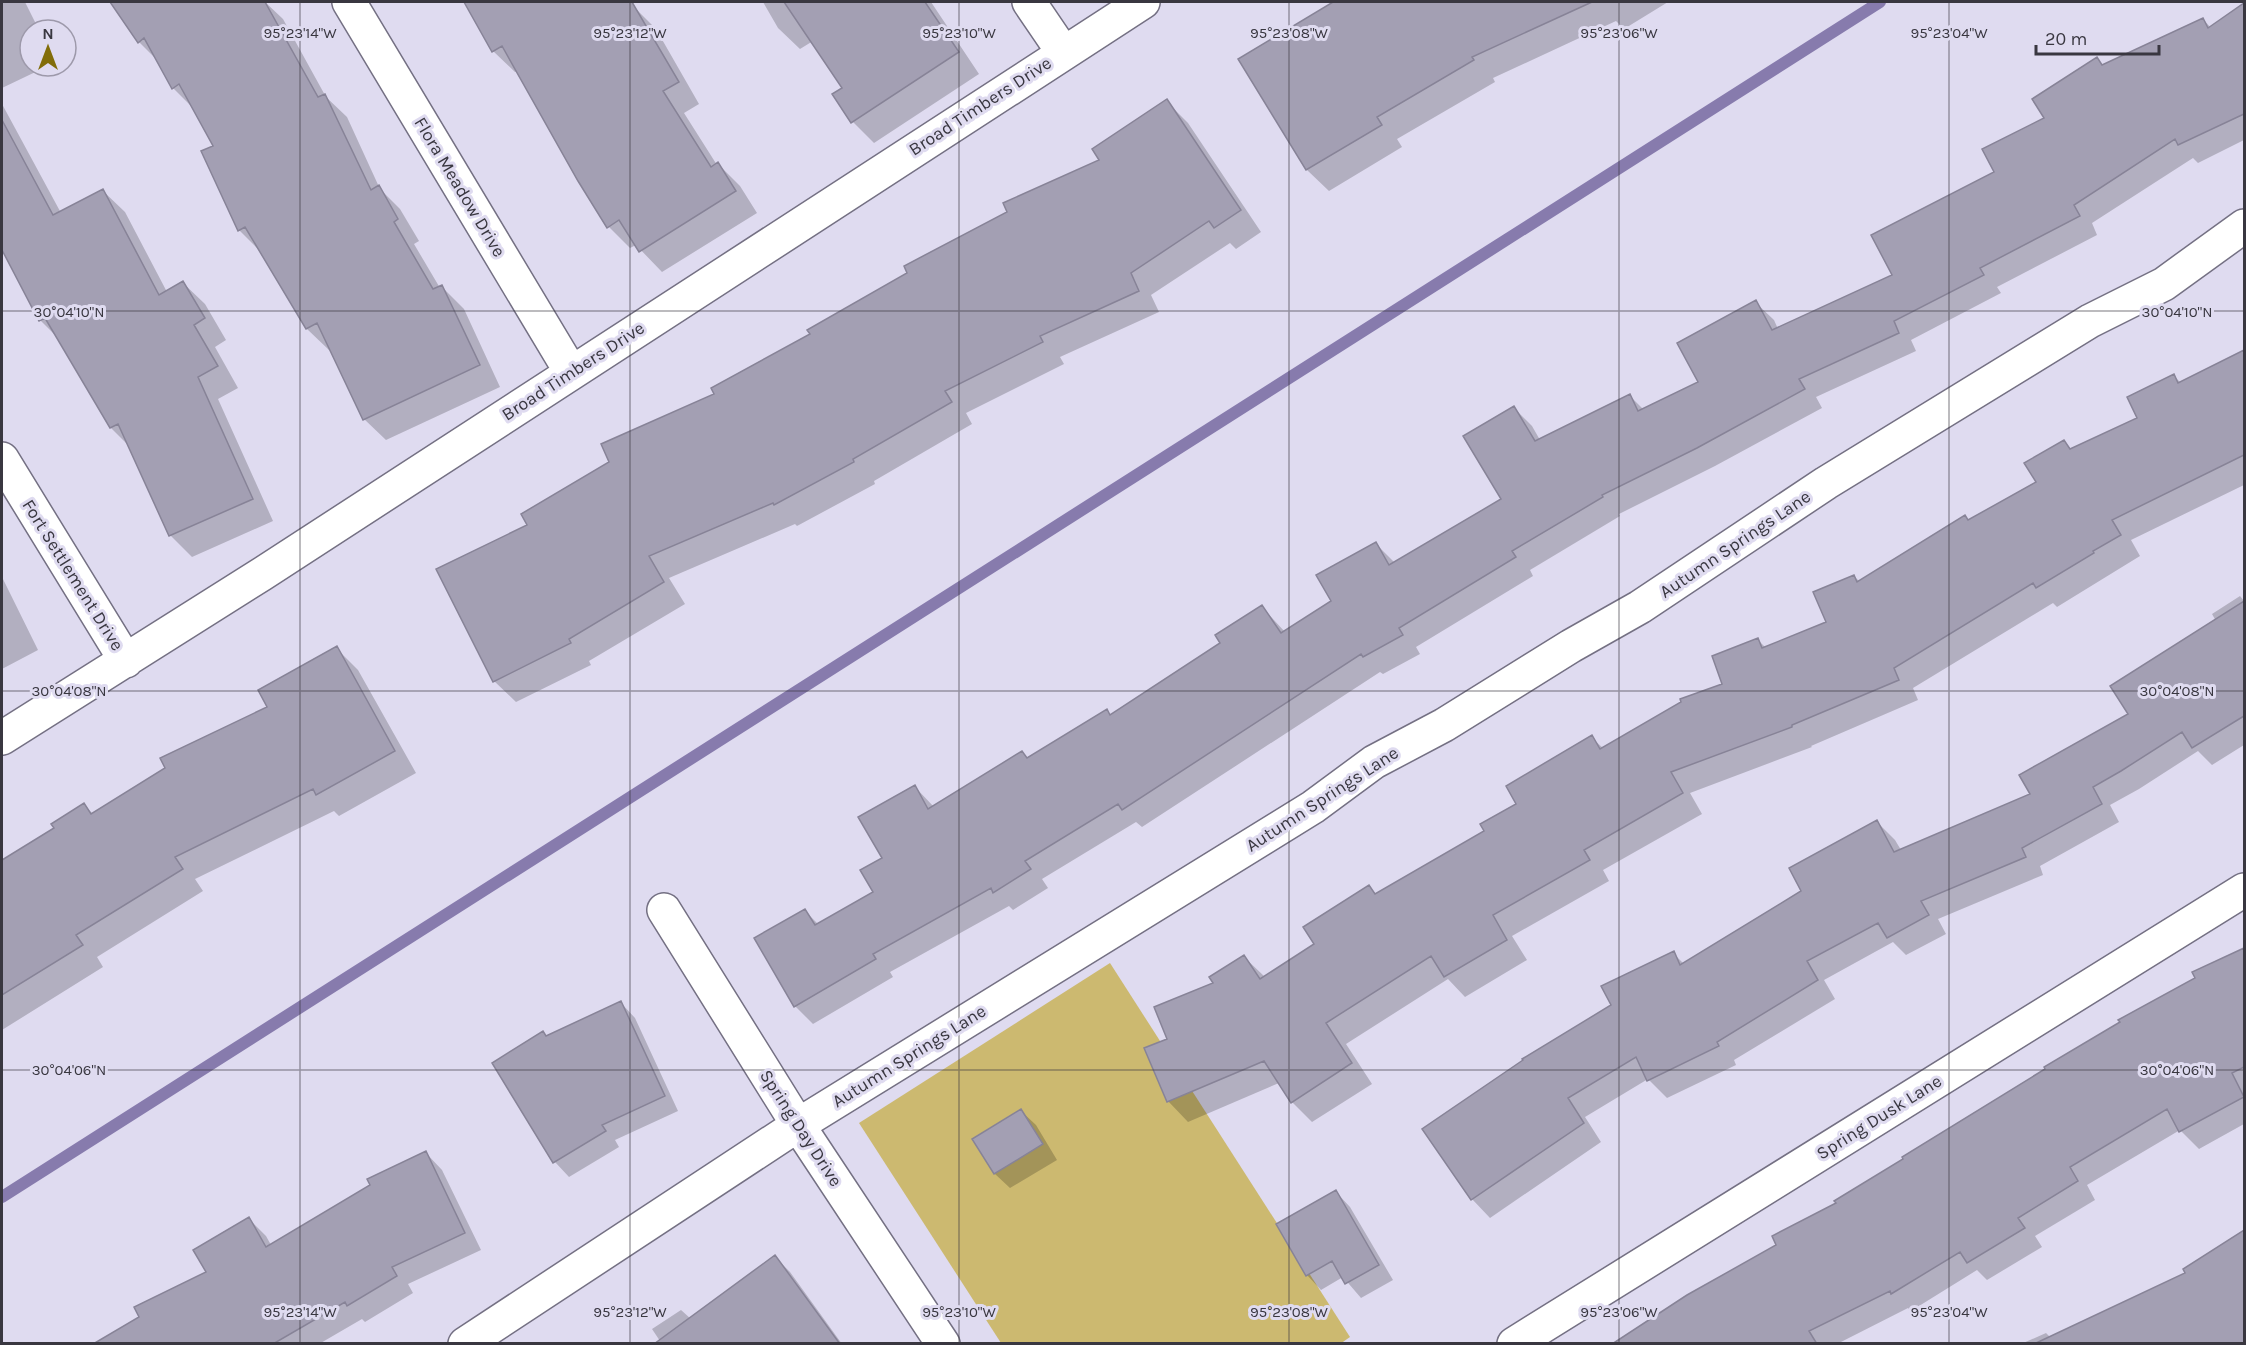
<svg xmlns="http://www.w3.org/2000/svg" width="2246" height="1345" font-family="Karla,sans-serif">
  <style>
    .green { fill: #ccb970 }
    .shadow { fill: #0003 }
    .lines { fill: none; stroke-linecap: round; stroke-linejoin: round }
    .stream { stroke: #877bad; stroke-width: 12 }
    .building { fill: #a39fb3; stroke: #878397; stroke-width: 1.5 }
    .minor-casing { stroke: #747083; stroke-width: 36 }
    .minor { stroke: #fff; stroke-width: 33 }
    .ticks { fill: none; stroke: #393740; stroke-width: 1.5; stroke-opacity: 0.45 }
    .labels { text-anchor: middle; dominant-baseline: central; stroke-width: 6; stroke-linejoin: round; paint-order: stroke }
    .street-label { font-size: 18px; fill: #393740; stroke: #dfdbf0 }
    .ticks-label { font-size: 15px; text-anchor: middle; fill: #393740; stroke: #dfdbf0; stroke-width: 6; stroke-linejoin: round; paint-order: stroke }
  </style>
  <rect width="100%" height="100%" fill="#dfdbf0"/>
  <!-- green -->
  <path class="green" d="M 1110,963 L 1350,1337 L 1340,1344 L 1001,1343 L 859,1123 Z"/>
  <!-- shadow -->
  <path class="shadow" d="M 2,2 L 25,2 L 39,30 L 30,30 L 30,66 L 48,66 L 2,88 Z
    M 112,2 L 265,2 L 283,19 L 326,97 L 347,117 L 380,189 L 400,209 L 419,241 L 414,244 L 440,288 L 442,287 L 464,309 L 500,387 L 386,440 L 364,419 L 331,349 L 329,350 L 307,329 L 261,252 L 239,230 L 215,146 L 195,110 L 173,88 L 159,62 L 139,42 Z
    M 466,2 L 616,2 L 623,14 L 634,7 L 656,29 L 699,104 L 684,113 L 717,165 L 718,164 L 740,186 L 757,213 L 662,272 L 636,245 L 630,248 L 609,227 L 518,71 L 515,72 L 493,51 Z
    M 763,2 L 931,2 L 979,74 L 874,143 L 853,122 L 845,88 L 813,41 L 800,49 L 778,28 Z
    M 1336,2 L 1668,2 L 1624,29 L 1616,21 L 1493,78 L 1495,82 L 1397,139 L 1402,147 L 1329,191 L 1307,170 L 1240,60 Z
    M 2244,4 L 2244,140 L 2198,163 L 2193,158 L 2092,223 L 2097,235 L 1997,287 L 2001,293 L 1911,340 L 1916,351 L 1816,397 L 1822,408 L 1715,466 L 1619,514 L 1620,516 L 1530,570 L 1533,576 L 1416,647 L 1420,654 L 1383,674 L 1380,672 L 1142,827 L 1136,822 L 1042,879 L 1048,888 L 1013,910 L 1009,906 L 890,972 L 893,977 L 813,1024 L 795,1006 L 805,911 L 819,925 L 875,893 L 884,859 L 915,787 L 934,807 L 1028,759 L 1106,711 L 1111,716 L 1222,644 L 1262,607 L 1285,632 L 1333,601 L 1376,544 L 1395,563 L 1503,499 L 1514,408 L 1532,426 L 1540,440 L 1629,395 L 1644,410 L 1701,382 L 1755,302 L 1774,320 L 1778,329 L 1894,276 L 2046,119 L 2097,59 L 2104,66 L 2203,19 L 2211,28 Z
    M 1166,101 L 1188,123 L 1261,232 L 1236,249 L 1230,243 L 1151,295 L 1159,312 L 1060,357 L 1064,364 L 966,413 L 972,424 L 874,481 L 875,484 L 797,526 L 795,524 L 669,578 L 685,604 L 589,661 L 591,665 L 516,702 L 494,681 L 529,525 L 610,462 L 1009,213 L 1101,160 Z
    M 2,104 L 61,213 L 103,191 L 125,212 L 167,292 L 183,283 L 205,304 L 226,340 L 215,347 L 238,388 L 218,399 L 273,521 L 192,557 L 170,535 L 130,447 L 111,428 L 60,340 L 40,320 L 2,247 Z
    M 2244,352 L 2244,485 L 2131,540 L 2140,556 L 2057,607 L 2053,603 L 1913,688 L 1918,700 L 1811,746 L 1812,747 L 1690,793 L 1702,814 L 1603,870 L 1609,881 L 1512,936 L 1527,960 L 1465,997 L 1448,979 L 1346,1044 L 1372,1084 L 1312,1122 L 1292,1102 L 1279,1083 L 1188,1122 L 1168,1101 L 1169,1040 L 1215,984 L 1244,957 L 1265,977 L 1316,944 L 1369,887 L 1377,895 L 1486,831 L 1591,737 L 1604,749 L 1724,685 L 1758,640 L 1766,648 L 1828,622 L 1854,576 L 1860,582 L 2038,482 L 2064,442 L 2072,450 L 2139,418 L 2174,376 L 2181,383 Z
    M 2,577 L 38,650 L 2,669 Z
    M 2240,596 L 2244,601 L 2244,745 L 2212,765 L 2198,751 L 2139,789 L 2110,805 L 2119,822 L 2040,866 L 2043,875 L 1938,919 L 1946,934 L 1906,955 L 1893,942 L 1824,980 L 1835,999 L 1734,1060 L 1736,1065 L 1667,1098 L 1648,1079 L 1585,1117 L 1601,1142 L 1490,1218 L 1472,1199 L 1425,1130 L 1612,1006 L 1673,953 L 1684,964 L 1803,891 L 1877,822 L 1895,840 L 1901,850 L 2032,795 L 2130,715 L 2216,621 L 2212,614 Z
    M 336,648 L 358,670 L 416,773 L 339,816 L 334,811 L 195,879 L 203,891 L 97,957 L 103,967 L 2,1030 L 2,862 L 56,828 L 84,805 L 93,814 L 269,707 Z
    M 2244,950 L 2244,1124 L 2199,1149 L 2180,1130 L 2087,1185 L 2095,1200 L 2035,1236 L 2042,1247 L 1987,1280 L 1977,1270 L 1911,1311 L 1908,1308 L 1837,1344 L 1634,1344 L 1838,1204 L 2197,978 L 2194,973 Z
    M 621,1003 L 635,1018 L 678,1111 L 615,1140 L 619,1147 L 569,1177 L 555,1162 L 547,1037 Z
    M 1021,1111 L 1036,1125 L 1057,1160 L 1010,1188 L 995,1174 L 974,1139 Z
    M 425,1152 L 442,1170 L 481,1250 L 408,1284 L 413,1293 L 365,1322 L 362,1319 L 319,1344 L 96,1344 L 141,1318 L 208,1273 L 249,1219 L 266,1236 L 271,1245 Z
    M 1336,1192 L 1350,1207 L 1393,1280 L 1361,1298 L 1343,1277 L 1321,1290 L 1307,1275 Z
    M 2244,1232 L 2244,1344 L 2021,1344 L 2046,1333 L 2050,1337 L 2188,1274 L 2185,1270 Z
    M 775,1257 L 790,1272 L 842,1344 L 653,1344 L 660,1341 L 652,1329 L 681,1310 L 691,1319 Z"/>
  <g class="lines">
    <!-- stream -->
    <path class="stream" d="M 2,1197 L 1880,2"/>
  </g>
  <!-- building -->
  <path class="building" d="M 110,2 L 265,2 L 318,97 L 325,94 L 371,190 L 379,185 L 398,219 L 394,222 L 433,289 L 442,285 L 480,365 L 363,420 L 317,323 L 306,329 L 245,227 L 238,231 L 201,151 L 213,146 L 179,84 L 172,89 L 144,38 L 138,43 Z
    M 464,2 L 632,2 L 679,82 L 663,91 L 711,167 L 718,162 L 736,191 L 639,252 L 619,220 L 607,228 L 578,181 L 502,46 L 492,52 Z
    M 784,2 L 925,2 L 959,52 L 851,123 L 832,94 L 842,88 Z
    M 1333,2 L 1592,2 L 1472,57 L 1474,60 L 1377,117 L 1382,125 L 1306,170 L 1238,59 Z
    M 2244,3 L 2244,114 L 2178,145 L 2175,139 L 2074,205 L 2080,216 L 1980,268 L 1984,275 L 1894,321 L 1899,333 L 1799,379 L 1805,389 L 1697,448 L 1602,495 L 1603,497 L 1512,551 L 1516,557 L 1399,628 L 1403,635 L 1363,657 L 1361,654 L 1122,810 L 1118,804 L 1025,861 L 1031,869 L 993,893 L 991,888 L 873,954 L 876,959 L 794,1007 L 754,938 L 805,909 L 815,925 L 873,892 L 860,870 L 882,858 L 858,817 L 915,785 L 928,809 L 1022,751 L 1027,758 L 1107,709 L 1110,715 L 1220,643 L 1215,635 L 1262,605 L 1281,633 L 1331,601 L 1316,575 L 1376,542 L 1389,565 L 1501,499 L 1463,436 L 1514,406 L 1535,441 L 1630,394 L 1638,411 L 1698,382 L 1677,343 L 1756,300 L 1772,330 L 1892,275 L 1871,235 L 1994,172 L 1982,149 L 2044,118 L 2032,99 L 2097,57 L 2102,65 L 2203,18 L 2208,28 Z
    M 1167,99 L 1241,210 L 1214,228 L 1209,221 L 1131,273 L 1139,291 L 1040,336 L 1043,342 L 945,391 L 952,402 L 853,459 L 854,462 L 774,505 L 773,503 L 649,556 L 664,582 L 569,639 L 571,643 L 493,682 L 436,569 L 527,525 L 521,514 L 609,462 L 601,444 L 714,394 L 711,388 L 810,334 L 807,330 L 907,273 L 904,266 L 1007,212 L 1003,203 L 1099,160 L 1092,149 Z
    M 2,120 L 53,215 L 103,189 L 159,295 L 183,281 L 205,318 L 194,325 L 218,366 L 198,377 L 253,499 L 169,536 L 118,424 L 110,428 L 45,318 L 39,321 L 2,250 Z
    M 2244,350 L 2244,455 L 2112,520 L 2121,535 L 2093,551 L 2094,553 L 2036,588 L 2033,583 L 1894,668 L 1899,680 L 1792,725 L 1792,727 L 1671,772 L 1683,793 L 1584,850 L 1590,860 L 1493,915 L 1507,940 L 1444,977 L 1431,956 L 1326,1023 L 1352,1063 L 1291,1103 L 1264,1061 L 1167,1102 L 1144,1048 L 1167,1039 L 1154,1007 L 1213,983 L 1209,977 L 1244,955 L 1260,979 L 1314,944 L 1303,927 L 1369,885 L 1375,894 L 1484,831 L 1480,824 L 1516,804 L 1506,786 L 1592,735 L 1600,749 L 1681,702 L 1680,699 L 1722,684 L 1712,656 L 1758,638 L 1762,648 L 1826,622 L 1813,592 L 1854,575 L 1857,582 L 1965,515 L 1968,520 L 2036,482 L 2024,463 L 2064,440 L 2070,449 L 2137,418 L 2127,397 L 2174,374 L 2178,383 Z
    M 2244,601 L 2244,716 L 2192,748 L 2182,732 L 2121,771 L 2093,787 L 2102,804 L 2022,848 L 2026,857 L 1921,901 L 1929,915 L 1887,938 L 1878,923 L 1807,961 L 1818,980 L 1717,1042 L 1719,1046 L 1647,1081 L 1636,1057 L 1568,1098 L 1584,1123 L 1471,1200 L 1422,1129 L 1523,1060 L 1522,1059 L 1611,1005 L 1601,986 L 1674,951 L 1680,965 L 1801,891 L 1789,868 L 1877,820 L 1894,852 L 2030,794 L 2019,775 L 2128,714 L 2110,686 Z
    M 337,646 L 395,751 L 316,795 L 313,789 L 175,857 L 183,869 L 76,935 L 83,945 L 2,995 L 2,860 L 54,828 L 51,824 L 84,803 L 91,814 L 165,768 L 160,758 L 267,707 L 258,690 Z
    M 2244,948 L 2244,1067 L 2232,1073 L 2244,1097 L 2179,1132 L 2167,1109 L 2070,1167 L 2078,1181 L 2018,1218 L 2025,1228 L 1967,1263 L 1960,1252 L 1891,1294 L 1890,1291 L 1809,1331 L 1817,1344 L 1612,1344 L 1687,1295 L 1776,1245 L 1772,1236 L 1836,1203 L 1834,1201 L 1903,1159 L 1902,1157 L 2045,1069 L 2044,1067 L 2120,1022 L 2118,1020 L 2195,978 L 2192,972 Z
    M 621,1001 L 665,1096 L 602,1125 L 606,1131 L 553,1163 L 492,1063 L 543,1031 L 546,1036 Z
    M 1021,1109 L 1043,1144 L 994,1174 L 972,1139 Z
    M 426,1151 L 465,1233 L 392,1267 L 397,1276 L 347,1306 L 345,1302 L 273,1344 L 93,1344 L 139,1317 L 134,1307 L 206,1272 L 193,1250 L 249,1217 L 266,1247 L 370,1185 L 367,1179 Z
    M 1336,1190 L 1379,1265 L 1345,1284 L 1332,1261 L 1306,1276 L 1276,1224 Z
    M 2244,1230 L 2244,1344 L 2034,1344 L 2185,1273 L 2183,1269 Z
    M 775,1255 L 840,1344 L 654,1344 Z"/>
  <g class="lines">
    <defs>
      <path id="minor" d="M 349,2 L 571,372
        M 1029,2 L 1063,52
        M 2,459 L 126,661
        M 2,738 L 262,574 L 1143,2
        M 664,910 L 798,1125 L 943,1344
        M 465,1344 L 798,1125 L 1313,807 L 1374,762 L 1444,725 L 1571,646 L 1640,607 L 1826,483 L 2090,321 L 2164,284 L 2244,226
        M 1514,1344 L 2244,890"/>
    </defs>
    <!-- minor casing -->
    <use href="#minor" class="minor-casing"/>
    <!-- minor -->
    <use href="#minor" class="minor"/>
  </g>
  <!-- ticks -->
  <path class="ticks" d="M 300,2 L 300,1344M 630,2 L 630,1344M 959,2 L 959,1344M 1289,2 L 1289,1344M 1619,2 L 1619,1344M 1949,2 L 1949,1344M 2,311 L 2244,311M 2,691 L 2244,691M 2,1070 L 2244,1070"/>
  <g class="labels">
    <!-- street labels -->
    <g class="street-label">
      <text transform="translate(980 106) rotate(-33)">Broad Timbers Drive</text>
      <text transform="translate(460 187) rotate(59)">Flora Meadow Drive</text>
      <text transform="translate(573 371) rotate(-33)">Broad Timbers Drive</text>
      <text transform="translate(1735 544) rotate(-34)">Autumn Springs Lane</text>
      <text transform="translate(73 575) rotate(58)">Fort Settlement Drive</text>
      <text transform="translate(1322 799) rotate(-33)">Autumn Springs Lane</text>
      <text transform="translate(909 1056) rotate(-32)">Autumn Springs Lane</text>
      <text transform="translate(1879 1117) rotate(-32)">Spring Dusk Lane</text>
      <text transform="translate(801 1128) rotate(57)">Spring Day Drive</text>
    </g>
  </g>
  <g class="ticks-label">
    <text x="300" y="38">95°23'14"W</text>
    <text x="630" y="38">95°23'12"W</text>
    <text x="959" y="38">95°23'10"W</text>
    <text x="1289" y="38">95°23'08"W</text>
    <text x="1619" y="38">95°23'06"W</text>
    <text x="1949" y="38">95°23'04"W</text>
    <text x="69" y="317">30°04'10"N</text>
    <text x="2177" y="317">30°04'10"N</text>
    <text x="69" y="696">30°04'08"N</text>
    <text x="2177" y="696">30°04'08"N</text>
    <text x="69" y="1075">30°04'06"N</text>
    <text x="2177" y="1075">30°04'06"N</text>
    <text x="300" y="1317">95°23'14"W</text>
    <text x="630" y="1317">95°23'12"W</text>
    <text x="959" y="1317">95°23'10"W</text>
    <text x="1289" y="1317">95°23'08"W</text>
    <text x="1619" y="1317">95°23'06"W</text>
    <text x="1949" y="1317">95°23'04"W</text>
  </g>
  <!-- border -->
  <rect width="2246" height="1345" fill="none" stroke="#393740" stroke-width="6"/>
  <!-- north arrow -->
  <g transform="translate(48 48)"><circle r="28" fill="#dfdbf0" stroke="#9d99aa" stroke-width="1.5"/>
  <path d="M0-4.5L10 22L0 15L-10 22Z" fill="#826d09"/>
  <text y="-9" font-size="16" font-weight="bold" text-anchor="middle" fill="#393740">N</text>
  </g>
  <!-- scale -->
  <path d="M2036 45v9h123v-9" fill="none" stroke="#393740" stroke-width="3"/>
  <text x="2045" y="45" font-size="18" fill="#393740" stroke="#dfdbf0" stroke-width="4.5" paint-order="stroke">20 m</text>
</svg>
